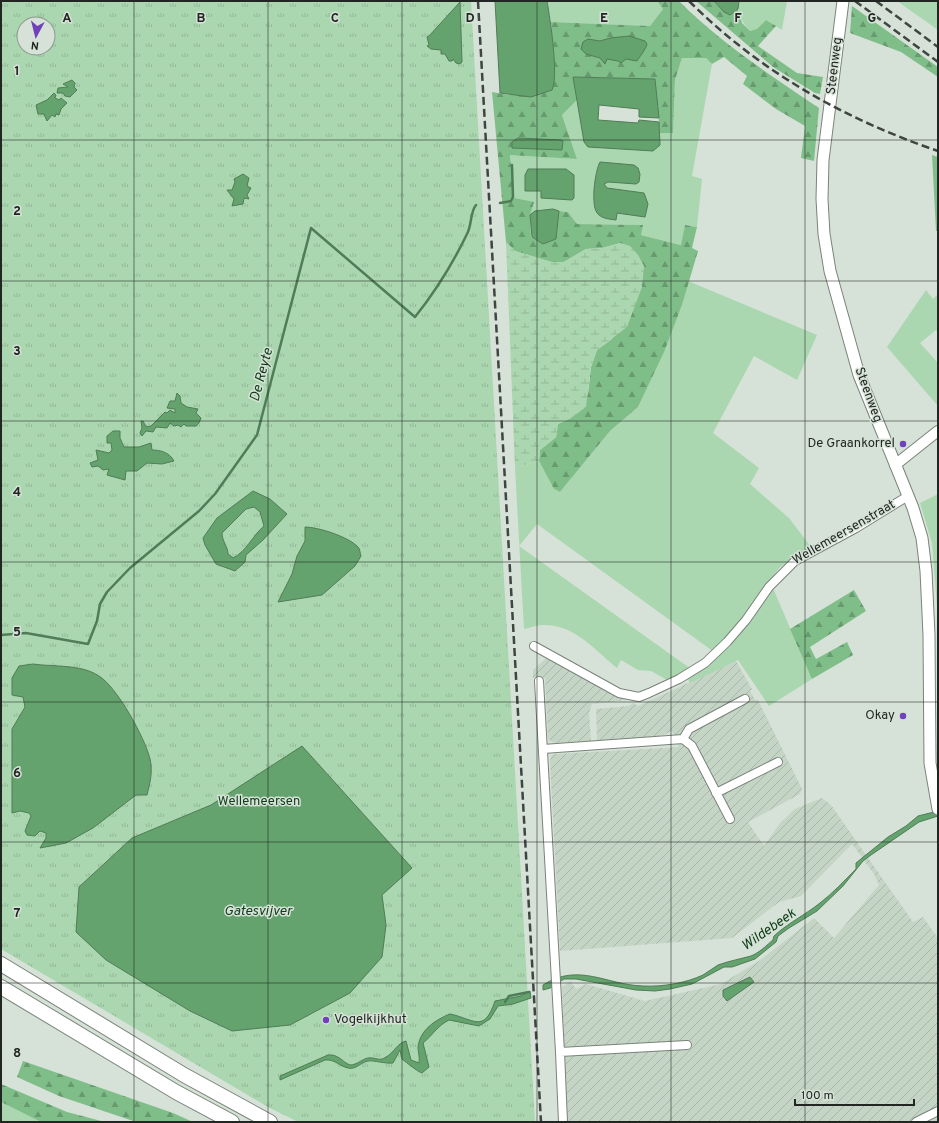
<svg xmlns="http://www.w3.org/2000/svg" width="939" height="1123" font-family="Overpass,sans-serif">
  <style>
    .industrial { fill: url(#industrial-furrows) }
    .green { fill: #aad7af }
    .forest { fill: url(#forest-firs) }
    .wetland { fill: url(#wetland-marsh) }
    .park { fill: url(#park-tufts); fill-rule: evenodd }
    .water { fill: #64a26e; stroke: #507d57; fill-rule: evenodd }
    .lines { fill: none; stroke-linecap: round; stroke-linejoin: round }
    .stream { stroke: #507d57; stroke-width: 2.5 }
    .minor-casing { stroke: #79837a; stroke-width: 10 }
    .tertiary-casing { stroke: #79837a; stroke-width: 12 }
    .secondary-casing { stroke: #79837a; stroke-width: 13 }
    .motorway-casing { stroke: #79837a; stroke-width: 16 }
    .minor { stroke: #fff; stroke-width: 8 }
    .tertiary { stroke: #fff; stroke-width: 10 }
    .secondary { stroke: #fff; stroke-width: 11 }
    .motorway { stroke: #fff; stroke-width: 14 }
    .rail { stroke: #3f4540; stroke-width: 2.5; stroke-dasharray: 8 4; stroke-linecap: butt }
    .grid { fill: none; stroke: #212622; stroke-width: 1; stroke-opacity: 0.55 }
    .poi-dot { fill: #7141b9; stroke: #d6e2d7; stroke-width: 1.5 }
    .labels { text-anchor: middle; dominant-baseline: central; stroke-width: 3; stroke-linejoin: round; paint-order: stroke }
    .street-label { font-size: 13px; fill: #212622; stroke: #d6e2d7 }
    .poi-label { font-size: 13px; fill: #212622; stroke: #d6e2d7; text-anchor: end }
    .park-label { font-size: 13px; fill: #0c3b18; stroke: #d6e2d7 }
    .water-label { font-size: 14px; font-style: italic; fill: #0f3d1a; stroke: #d6e2d7 }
    .grid-label { font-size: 13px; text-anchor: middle; font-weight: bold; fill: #212622; stroke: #d6e2d7; stroke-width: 3; stroke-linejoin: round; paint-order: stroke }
  </style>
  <defs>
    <pattern id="industrial-furrows" width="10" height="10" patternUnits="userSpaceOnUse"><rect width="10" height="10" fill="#c4d5c5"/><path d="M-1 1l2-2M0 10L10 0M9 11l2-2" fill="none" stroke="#a8b7a9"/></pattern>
    <pattern id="forest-firs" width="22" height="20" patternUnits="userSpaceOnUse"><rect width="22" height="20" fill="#80be89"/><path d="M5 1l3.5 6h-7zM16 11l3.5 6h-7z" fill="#689a70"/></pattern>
    <pattern id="wetland-marsh" width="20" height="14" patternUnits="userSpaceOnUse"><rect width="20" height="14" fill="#aad7af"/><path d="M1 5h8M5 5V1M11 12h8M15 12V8" fill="none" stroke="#92b896"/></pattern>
    <pattern id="park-tufts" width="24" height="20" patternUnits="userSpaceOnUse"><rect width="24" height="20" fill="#aad7af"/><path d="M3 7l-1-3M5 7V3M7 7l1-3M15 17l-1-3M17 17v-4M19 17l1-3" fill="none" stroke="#92b896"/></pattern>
  </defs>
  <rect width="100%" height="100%" fill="#d6e2d7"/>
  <!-- industrial -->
  <path class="industrial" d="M 546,658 L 627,700 L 592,704 L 589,713 L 591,741 L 556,743 L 556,754 L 679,747 L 672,731 L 659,737 L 597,741 L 596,709 L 629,706 L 633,703 L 638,706 L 736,661 L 752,689 L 750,691 L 755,700 L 758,700 L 802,789 L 800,794 L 748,822 L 764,846 L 780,823 L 795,809 L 822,798 L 831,805 L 913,922 L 923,917 L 938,938 L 938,1122 L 567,1122 L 562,988 L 570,981 L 576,989 L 586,984 L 645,1001 L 721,984 L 759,961 L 814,918 L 834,938 L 879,885 L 874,874 L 852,844 L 801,896 L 779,902 L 732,938 L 560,951 L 550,761 L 551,756 L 555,754 L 555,743 L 550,741 L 548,738 L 545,678 L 533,678 L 533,670 Z"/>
  <!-- green -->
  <path class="green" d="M 547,1 L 657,1 L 663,9 L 650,26 L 551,22 Z
    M 739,1 L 787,1 L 782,30 L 766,20 L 757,30 L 750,31 C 742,22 737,14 739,1 Z
    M 897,1 L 938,1 L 938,30 Z
    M 682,58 L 706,58 L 712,64 L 692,176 L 702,179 L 697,227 L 685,225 L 682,245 L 641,235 L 642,225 L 577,224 L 568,212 C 555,211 542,207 530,215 L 514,198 L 510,154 L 577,159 L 562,115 L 577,100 L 584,142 L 660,145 L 660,133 L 673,133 L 675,80 Z
    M 688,281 L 817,335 L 797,380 L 754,356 L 713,433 L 759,468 L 750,484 L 789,518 L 811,547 L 798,554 L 779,568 L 733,631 L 714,652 L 537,524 L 519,546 L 691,669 L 667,680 L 651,671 L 638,670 L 621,660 L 617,668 C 595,650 573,623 542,625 C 536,625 530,628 524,629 L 515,468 L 539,461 L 554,489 L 560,492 L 610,431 L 638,407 L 682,305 Z
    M 926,290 L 933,299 L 938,294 L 938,333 L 936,330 L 920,343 L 938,363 L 938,406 L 887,347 Z
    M 938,494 L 938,607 L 937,607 L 932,543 L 920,503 Z
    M 772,586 L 812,679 L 769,706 L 738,660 L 690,683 L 688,679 C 728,652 745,625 772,586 Z
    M 1,1102 L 41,1122 L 1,1122 Z"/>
  <!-- forest -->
  <path class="forest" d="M 657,1 L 679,1 C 721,43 770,75 819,108 L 814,161 L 801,158 L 805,126 L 776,109 L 743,84 L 747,76 L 724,57 L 712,64 L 706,58 L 682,58 L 675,80 L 673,133 L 660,133 L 655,79 L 574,77 L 577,100 L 562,115 L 577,159 L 510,155 L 514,198 L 534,202 L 530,215 L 531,237 L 543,244 L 556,239 L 559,211 L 568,212 L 577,224 L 643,225 L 641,235 L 681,245 L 685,225 L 697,227 L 692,248 L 698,251 L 682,305 L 664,352 L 638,407 L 610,431 L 560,492 L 554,489 L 539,461 L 540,450 L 556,437 L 558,424 L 571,418 L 588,394 L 591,367 L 597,350 L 612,339 L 621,243 L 602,248 L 586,249 L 564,262 L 551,262 L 515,251 L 506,242 L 492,92 L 509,95 L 554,76 L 551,22 L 650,26 L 663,9 Z
    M 696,1 L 714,1 L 724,12 L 734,13 L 738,9 L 742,23 L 750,31 L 757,29 L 766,20 L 776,26 L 758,46 L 797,73 L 823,77 L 820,94 L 815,93 L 773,67 Z
    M 852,6 L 938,67 L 938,77 L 901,52 L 850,33 Z
    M 932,155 L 938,157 L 938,231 L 936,231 Z
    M 854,590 L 866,611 L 810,647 L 816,659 L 847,642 L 853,655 L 812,679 L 790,629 Z
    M 23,1061 L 173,1113 L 193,1122 L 136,1122 L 59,1096 L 17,1077 Z
    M 1,1084 L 67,1112 L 105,1122 L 41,1122 L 1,1102 Z"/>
  <!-- wetland -->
  <path class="wetland" d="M 506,242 L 515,251 L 552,262 L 564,262 L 586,249 L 602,248 L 621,243 L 630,246 L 638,255 L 644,266 L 642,287 L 627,327 L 597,350 L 591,367 L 586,407 L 571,418 L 558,424 L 556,437 L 540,450 L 539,461 L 515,468 Z"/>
  <!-- park -->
  <path class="park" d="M 1,1 L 471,1 L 535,1122 L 298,1122 L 268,1107 L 1,949 ZM 24,24 L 48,24 L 48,48 L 24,48 Z"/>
  <!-- water -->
  <path class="water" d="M 495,1 L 547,1 C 550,18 559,76 552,90 L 531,97 L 500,93 Z
    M 714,1 L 739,1 L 738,9 L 730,15 L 724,12 Z
    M 460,2 L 462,62 L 460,64 L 456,63 L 453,59 L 452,61 L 449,61 L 445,54 L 441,54 L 441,50 L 431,49 L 427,46 L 429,45 L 427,37 L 429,36 Z
    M 629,36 L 645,41 L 647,44 C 647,47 639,58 637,61 L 626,59 L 621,63 L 618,61 L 607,59 L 605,64 L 600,58 L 586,54 L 581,49 L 583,42 L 588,39 L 600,41 L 610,38 Z
    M 573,77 L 655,79 L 659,118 L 639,117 L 639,109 L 599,105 L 598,120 L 638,123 L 639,120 L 659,122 L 660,145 L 653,151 L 588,147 L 584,142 Z
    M 72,80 L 75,83 L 74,87 L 77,90 L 70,97 L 65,96 L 63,93 L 57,93 L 58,88 L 68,87 L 63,84 Z
    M 54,93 L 56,95 L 55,98 L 59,100 L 61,98 L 67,103 L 61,109 L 59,115 L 56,114 L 55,117 L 52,115 L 47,121 L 44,114 L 38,114 L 36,105 L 47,100 Z
    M 518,138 L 561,140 L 563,141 L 562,150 L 512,148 L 512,142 Z
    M 600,162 L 634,165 L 638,168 L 640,174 L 639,182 L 636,184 L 608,182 L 604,184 L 607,188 L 644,193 L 648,204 L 645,217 L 617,213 L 616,220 C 609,219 603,219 598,214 C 590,207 595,171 600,162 Z
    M 528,169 L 566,169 L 574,175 L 574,198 L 572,200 L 541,198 L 541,191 L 525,191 L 525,175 Z
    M 243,174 L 249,178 L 247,186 L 251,188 L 247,195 L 249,199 L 244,198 L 243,204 L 232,206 L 234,199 L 227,190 L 232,190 L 235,182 L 234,179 Z
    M 553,209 L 559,211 L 556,239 L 543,244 L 532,237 L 530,215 L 535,211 Z
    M 177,393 L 180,396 L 181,403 L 187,407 L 198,409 L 196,413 L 201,418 L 199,423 L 196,426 L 186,426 L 184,424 L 181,427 L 178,425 L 174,426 L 170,423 L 167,428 L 156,427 L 153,432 L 146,431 L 142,436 L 140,433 L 142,428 L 141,421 L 143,421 L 146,427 L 151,426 L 165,412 L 167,413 L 170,410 L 175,413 L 175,409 L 167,408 L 170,401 L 175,401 Z
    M 113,431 L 120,431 L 120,438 L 124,447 L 139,447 L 151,443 L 152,450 C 161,450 170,453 174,461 L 162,464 L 147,463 L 137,471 L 126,471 L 125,480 L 107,475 L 109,469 L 103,470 L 98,466 L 92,467 L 90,463 L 98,460 L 96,450 L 109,453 L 112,450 L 111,443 L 107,443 L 107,436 Z
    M 253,491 L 270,499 L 287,514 L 263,540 L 246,555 L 245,562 L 235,571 L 216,564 L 205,545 L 203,538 L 217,518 ZM 254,507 L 260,512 L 264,526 C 253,535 246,552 233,558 L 228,554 C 228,547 222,541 222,533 L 246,509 Z
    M 305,527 C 318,527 349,537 358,547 C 360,549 360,553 361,556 L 355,566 L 322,595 L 278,602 L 292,574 L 297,556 L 305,541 Z
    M 33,664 C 54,667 81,664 99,676 C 117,687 145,738 150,759 C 153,772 150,783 147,795 L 136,795 L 93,828 L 66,843 L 40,848 L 46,838 L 46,833 L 40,831 L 35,836 L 27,835 L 25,831 L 31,816 L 29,813 L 20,811 L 12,813 L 12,729 L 25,707 L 23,697 L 12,695 L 12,678 L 19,666 Z
    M 302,746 L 412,868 L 382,895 L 386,925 L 382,957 L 350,993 L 290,1025 L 232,1031 L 190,1011 L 106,960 L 76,932 L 79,887 L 132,838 L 211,805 Z
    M 938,811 L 938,816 L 919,822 L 871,855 L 863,861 L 843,886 L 817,911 L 789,928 L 778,936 L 776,942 L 755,959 L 732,967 L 724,967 L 692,984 L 670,989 L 655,991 L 636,990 L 576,979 L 564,979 L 550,988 L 543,990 L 543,985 C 579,962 606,985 643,986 C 663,987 686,983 703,975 C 708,972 713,968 718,965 C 729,961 740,959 751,956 C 759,953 767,945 773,940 L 774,936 C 788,923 805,915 820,903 C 833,893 844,881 856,869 L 856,863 L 888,837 L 906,826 L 918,816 Z
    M 750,977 L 754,982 L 727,1001 L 723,996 L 723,990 Z
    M 530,991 L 531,998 L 513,1004 L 498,1006 L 490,1019 L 479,1026 L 449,1020 C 437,1026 433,1035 423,1043 L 429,1067 L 422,1073 C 418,1072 406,1062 402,1059 L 400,1050 L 393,1063 C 385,1064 374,1060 368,1061 C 361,1062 356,1070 348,1068 C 339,1066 335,1059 325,1060 L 280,1080 L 280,1076 L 328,1055 C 339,1054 342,1062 350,1065 C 357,1065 362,1059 368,1058 C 376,1057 379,1062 386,1057 C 394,1053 397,1043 406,1041 L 411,1060 L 419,1063 C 420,1057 418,1052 418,1047 C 420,1030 435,1020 450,1014 C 474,1019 484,1034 495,1001 L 521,996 Z"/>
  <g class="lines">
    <!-- stream -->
    <path class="stream" d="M 500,203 L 511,201 L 513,197 L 512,165
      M 1,635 L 26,633 L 88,644 L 97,621 L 100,604 L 107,592 L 130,568 L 199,511 L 215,494 L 257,435 L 311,228 L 415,317 C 435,292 453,263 467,234 C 472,225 470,212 476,205
      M 505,1002 L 509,996 L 529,992"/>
    <defs>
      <path id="minor" d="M 534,646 L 619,693 L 639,697 L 649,693 L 679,679 L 705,663 L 727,642 L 746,620 L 769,587 L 795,561 L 856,528 L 908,496
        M 539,681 L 560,1052
        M 683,739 L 689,729 L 745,699
        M 543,749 L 683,739 L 692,746 L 730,819
        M 716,793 L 778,762
        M 563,1122 L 560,1052 L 687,1045
        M 916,1122 L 938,1111"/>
      <path id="tertiary" d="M 895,465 L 938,431"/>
      <path id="secondary" d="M 843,1 L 823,160 L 822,199 L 824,234 L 830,271 L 859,375 L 913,508 L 922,538 L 926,571 L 929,635 L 930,763 L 938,809"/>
      <path id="motorway" d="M 1,964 L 184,1075 L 270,1122
        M 1,987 L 176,1092 L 232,1122"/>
    </defs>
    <!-- minor casing -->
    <use href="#minor" class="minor-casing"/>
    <!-- tertiary casing -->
    <use href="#tertiary" class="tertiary-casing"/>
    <!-- secondary casing -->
    <use href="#secondary" class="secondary-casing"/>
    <!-- motorway casing -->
    <use href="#motorway" class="motorway-casing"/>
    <!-- minor -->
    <use href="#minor" class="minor"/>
    <!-- tertiary -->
    <use href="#tertiary" class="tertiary"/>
    <!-- secondary -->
    <use href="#secondary" class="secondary"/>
    <!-- motorway -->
    <use href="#motorway" class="motorway"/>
    <!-- rail -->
    <path class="rail" d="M 478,1 L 541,1122
      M 689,1 C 759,71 844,119 938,151
      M 855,1 L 938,62
      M 876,1 L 938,47"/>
  </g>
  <!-- grid -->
  <path class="grid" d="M 134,1 L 134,1122M 268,1 L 268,1122M 402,1 L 402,1122M 537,1 L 537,1122M 671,1 L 671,1122M 805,1 L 805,1122M 1,140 L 938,140M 1,281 L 938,281M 1,421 L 938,421M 1,562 L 938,562M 1,702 L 938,702M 1,842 L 938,842M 1,983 L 938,983"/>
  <!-- markers -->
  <g class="poi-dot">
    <circle cx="903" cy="444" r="4"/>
    <circle cx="903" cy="716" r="4"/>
    <circle cx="326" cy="1020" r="4"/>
  </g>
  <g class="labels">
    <!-- street labels -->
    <g class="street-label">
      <text transform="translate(835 66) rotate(-83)">Steenweg</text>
      <text transform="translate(868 395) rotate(70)">Steenweg</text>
      <text transform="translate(844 533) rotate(-30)">Wellemeersenstraat</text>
    </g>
    <!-- poi labels -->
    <g class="poi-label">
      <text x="895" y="444">De Graankorrel</text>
      <text x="895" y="716">Okay</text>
      <text x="334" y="1020" text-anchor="start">Vogelkijkhut</text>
    </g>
    <!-- park labels -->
    <g class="park-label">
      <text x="259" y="802">Wellemeersen</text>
    </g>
    <!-- water labels -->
    <g class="water-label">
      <text transform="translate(262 375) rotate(-75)">De Reyte</text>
      <text x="258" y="911">Gatesvijver</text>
      <text transform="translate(769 930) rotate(-35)">Wildebeek</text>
    </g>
  </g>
  <g class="grid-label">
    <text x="67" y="22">A</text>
    <text x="201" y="22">B</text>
    <text x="335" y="22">C</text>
    <text x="470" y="22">D</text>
    <text x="604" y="22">E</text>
    <text x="738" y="22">F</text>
    <text x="872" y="22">G</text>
    <text x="17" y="75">1</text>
    <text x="17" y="215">2</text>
    <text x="17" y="355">3</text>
    <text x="17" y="496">4</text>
    <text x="17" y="636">5</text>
    <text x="17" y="777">6</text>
    <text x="17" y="917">7</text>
    <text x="17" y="1057">8</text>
  </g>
  <!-- border -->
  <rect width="939" height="1123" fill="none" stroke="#212622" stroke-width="4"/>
  <!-- north arrow -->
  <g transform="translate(36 36) rotate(187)"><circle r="19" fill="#d6e2d7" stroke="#8e978f"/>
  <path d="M0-3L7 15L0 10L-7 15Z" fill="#7141b9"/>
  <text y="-6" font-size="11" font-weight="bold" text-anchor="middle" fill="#212622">N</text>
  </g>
  <!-- scale -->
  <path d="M795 1099v6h119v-6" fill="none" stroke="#212622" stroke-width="2"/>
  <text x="801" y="1099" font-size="12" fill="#212622" stroke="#d6e2d7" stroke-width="3" paint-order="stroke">100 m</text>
</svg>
